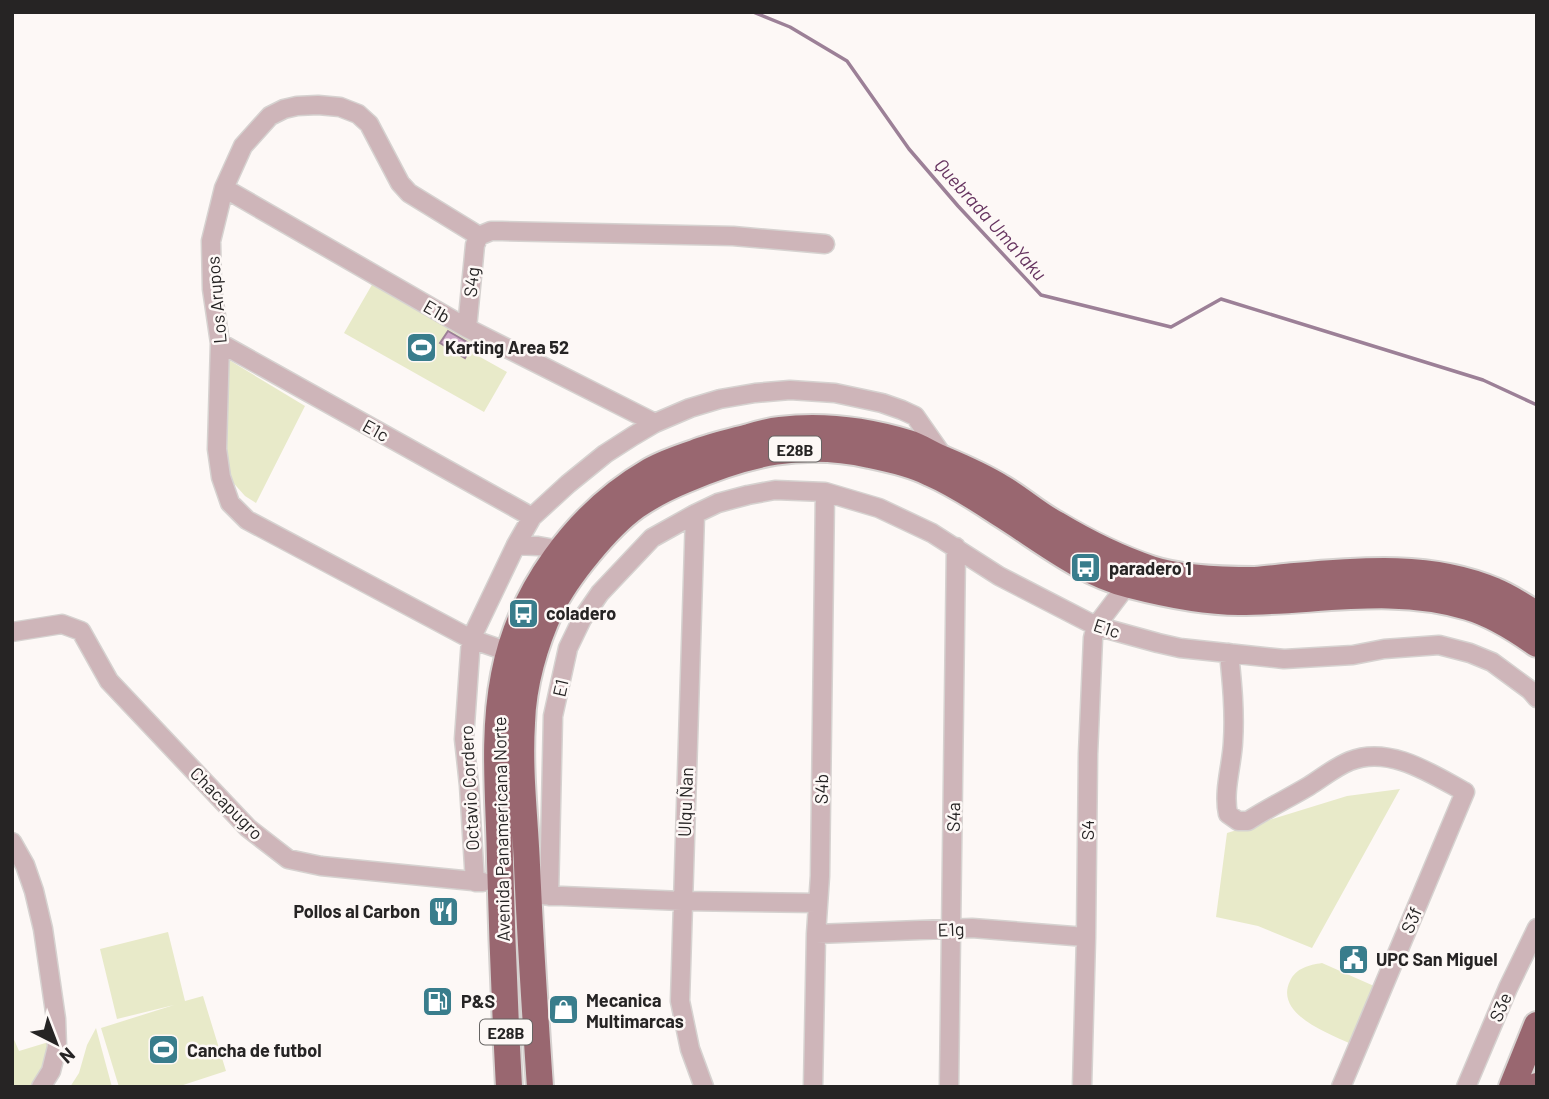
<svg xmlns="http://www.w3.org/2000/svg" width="1549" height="1099" font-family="Barlow,sans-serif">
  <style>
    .green { fill: #e8eac9 }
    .water { fill: #cfa7c8; stroke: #9c8097; stroke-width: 2 }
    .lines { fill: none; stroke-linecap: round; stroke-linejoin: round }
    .stream { stroke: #9c8097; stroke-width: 3.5 }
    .minor-casing { stroke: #d6d2d0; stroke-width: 21 }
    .highway-casing { stroke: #d6d2d0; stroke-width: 30 }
    .minor { stroke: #ceb5b9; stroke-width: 18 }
    .highway { stroke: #996770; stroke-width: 26 }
    .labels { text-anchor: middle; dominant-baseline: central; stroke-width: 5; stroke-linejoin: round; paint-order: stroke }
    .shield { fill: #fdf8f6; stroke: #666463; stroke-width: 2 }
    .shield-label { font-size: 16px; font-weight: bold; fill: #262424 }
    .street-label { font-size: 18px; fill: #262424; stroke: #fdf8f6 }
    .poi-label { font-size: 18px; font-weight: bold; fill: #262424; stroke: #fdf8f6; text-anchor: start }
    .water-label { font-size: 19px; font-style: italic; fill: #66335f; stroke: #fdf8f6 }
  </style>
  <rect width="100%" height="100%" fill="#fdf8f6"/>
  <!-- green -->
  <path class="green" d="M 373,283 L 479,343 L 473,353 L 507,372 L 484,412 L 344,333 Z
    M 229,360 L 305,406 L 256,503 L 245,496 L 229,478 L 225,440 Z
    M 1400,789 L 1312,948 L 1258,926 L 1216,917 L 1227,833 L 1347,796 Z
    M 168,932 L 185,1001 L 203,996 L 226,1071 L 177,1087 L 119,1087 L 101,1028 L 174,1005 L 117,1019 L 100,949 Z
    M 1322,963 L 1374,986 L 1349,1043 C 1328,1033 1274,1014 1290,981 C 1296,968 1309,965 1322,963 Z
    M 96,1028 L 112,1087 L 70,1087 L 79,1073 L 87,1045 Z
    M 12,1035 L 19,1051 L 62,1038 L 51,1087 L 12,1087 Z"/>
  <!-- water -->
  <path class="water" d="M 448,331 L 472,345 L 465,358 L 440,343 Z"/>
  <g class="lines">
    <!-- stream -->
    <path class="stream" d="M 753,12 L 790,27 L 847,61 L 909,149 L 958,206 L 1041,295 L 1171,327 L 1221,299 L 1483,380 L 1537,405"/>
    <defs>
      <path id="minor" d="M 224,188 L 467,328 L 655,423
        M 467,328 L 475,245 L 479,236
        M 220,343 L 532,517
        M 695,514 L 680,1001 L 690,1049 L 704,1087
        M 516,545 L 538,546 L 560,550
        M 12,632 L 62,624 L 81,631 L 109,681 L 248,828 L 288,859 L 321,866 L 483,882
        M 509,652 L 471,639 L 247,520 L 230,503 L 221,477 L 217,449 L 220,343 L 212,289 L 211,241 L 224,188 L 243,146 L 270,116 L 284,109 L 297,106 L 318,105 L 340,107 L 358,114 L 369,124 L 400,183 L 409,193 L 479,236 L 491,231 L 502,231 L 733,236 L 825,244
        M 1229,653 C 1232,682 1235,712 1233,742 C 1232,765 1223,791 1228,814 L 1238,821 L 1248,821 C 1268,808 1289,798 1309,786 C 1322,778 1335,767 1350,761 C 1389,745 1432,774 1465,792 L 1341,1087
        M 12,842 L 25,865 L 34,891 L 43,929 L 56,1019 L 57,1047 L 51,1071 L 41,1087
        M 475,882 L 469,785 L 464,739 L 471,639 L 516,545 L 532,517 L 568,484 L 605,454 L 633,436 L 655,423 L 690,408 L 720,399 L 755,393 L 790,390 L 835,393 L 882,403 L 902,410 L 915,416 L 945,459
        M 538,895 L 682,901 L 817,903
        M 549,896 L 553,716 L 568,648 L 582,619 L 600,593 L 652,538 L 695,514 L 718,503 L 748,495 L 775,490 L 825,492 L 879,508 L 932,533 L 999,576 L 1096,626 L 1158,643 L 1180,648 L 1284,659 L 1353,655 L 1384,649 L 1439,645 L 1470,653 L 1492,662 L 1530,690 L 1537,698
        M 816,934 L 972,928 L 1086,937
        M 813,1087 L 816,934 L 820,876 L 825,492
        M 949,1087 L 956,547
        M 1082,1087 L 1086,937 L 1088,754 L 1093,638 L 1096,626 L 1127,585
        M 1466,1087 L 1508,988 L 1537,928"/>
      <path id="highway" d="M 509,1087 C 505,1011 502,936 500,861 C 499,799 492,736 504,675 C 520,592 576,514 650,471 C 664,463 679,458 694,453 C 712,446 730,442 749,437 C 759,434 770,431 780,430 C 822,425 868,431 908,443 C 921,447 932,455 945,460 C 964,468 984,477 1002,488 C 1021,499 1037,514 1056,524 C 1086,542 1118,558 1151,569 C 1181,579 1223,580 1255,580 C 1269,579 1282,577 1295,576 C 1361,570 1433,564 1495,591 C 1510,597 1523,606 1537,615
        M 540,1087 C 535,1013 530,939 527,865 C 525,818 519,771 522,723 C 523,685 535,643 551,609 C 566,577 608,526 636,506 C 652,495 668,487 685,480 C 747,453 803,440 870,455 C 890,459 912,464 930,473 C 953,483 978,499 999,513 C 1041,539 1080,572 1130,585 C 1165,594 1203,602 1239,602 C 1315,602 1393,584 1468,607 C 1492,614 1516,629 1537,644
        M 1512,1087 L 1537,1025
        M 1536,1087 L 1537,1086"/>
    </defs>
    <!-- minor casing -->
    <use href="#minor" class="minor-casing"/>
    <!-- highway casing -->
    <use href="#highway" class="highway-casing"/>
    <!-- minor -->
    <use href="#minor" class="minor"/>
    <!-- highway -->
    <use href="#highway" class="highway"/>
  </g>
  <!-- icons -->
  <defs>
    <symbol id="stadium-square" viewBox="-11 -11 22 22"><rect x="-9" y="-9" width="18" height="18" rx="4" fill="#397d8c" stroke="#fdf8f6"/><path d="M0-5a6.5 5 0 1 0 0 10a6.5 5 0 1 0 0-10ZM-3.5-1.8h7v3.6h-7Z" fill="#fff"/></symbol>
    <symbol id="bus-square" viewBox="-11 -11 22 22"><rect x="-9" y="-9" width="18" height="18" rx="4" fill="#397d8c" stroke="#fdf8f6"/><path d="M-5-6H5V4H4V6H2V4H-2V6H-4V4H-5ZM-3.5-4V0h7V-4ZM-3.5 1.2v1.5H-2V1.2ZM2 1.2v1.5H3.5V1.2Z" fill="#fff"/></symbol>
    <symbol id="restaurant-square" viewBox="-11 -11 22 22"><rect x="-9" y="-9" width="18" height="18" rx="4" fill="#397d8c" stroke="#fdf8f6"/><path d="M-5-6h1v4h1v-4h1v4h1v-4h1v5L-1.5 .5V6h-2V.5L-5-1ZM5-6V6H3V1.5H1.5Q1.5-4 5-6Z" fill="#fff"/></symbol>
    <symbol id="civic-square" viewBox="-11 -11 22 22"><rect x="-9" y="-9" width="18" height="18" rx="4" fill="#397d8c" stroke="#fdf8f6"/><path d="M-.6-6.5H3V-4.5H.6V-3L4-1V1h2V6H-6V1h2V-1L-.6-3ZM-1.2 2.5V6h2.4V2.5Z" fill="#fff"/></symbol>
    <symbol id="fuel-square" viewBox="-11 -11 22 22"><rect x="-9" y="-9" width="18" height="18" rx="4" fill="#397d8c" stroke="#fdf8f6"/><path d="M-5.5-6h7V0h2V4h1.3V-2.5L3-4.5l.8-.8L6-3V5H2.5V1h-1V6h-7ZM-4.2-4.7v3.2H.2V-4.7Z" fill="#fff"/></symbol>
    <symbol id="shop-square" viewBox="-11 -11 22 22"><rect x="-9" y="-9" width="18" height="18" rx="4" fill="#397d8c" stroke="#fdf8f6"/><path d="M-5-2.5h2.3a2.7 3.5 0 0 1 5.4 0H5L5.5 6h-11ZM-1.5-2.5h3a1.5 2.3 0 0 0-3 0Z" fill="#fff"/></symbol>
  </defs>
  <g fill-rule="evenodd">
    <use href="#stadium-square" x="404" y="330" width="35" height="35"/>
    <use href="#bus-square" x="1068" y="550" width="35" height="35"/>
    <use href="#bus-square" x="506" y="596" width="35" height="35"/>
    <use href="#restaurant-square" x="426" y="894" width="35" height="35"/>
    <use href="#civic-square" x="1336" y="942" width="35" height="35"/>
    <use href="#fuel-square" x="420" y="984" width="35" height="35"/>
    <use href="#shop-square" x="546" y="992" width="35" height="35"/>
    <use href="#stadium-square" x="146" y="1032" width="35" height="35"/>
  </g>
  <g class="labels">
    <!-- shield labels -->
    <g class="shield">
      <rect x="769" y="436.5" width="52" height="25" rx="5"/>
      <rect x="480" y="1019.5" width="52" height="25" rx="5"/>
    </g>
    <g class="shield-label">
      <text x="795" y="449">E28B</text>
      <text x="506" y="1032">E28B</text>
    </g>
    <!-- street labels -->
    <g class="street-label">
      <text transform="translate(471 282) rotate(-84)">S4g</text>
      <text transform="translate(216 300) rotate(-95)">Los Arupos</text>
      <text transform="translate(437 311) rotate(30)">E1b</text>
      <text transform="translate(376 430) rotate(29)">E1c</text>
      <text transform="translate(1107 628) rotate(18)">E1c</text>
      <text transform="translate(560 688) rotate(-77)">E1</text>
      <text transform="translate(469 788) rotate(-93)">Octavio Cordero</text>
      <text transform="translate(821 789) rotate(-89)">S4b</text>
      <text transform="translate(685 802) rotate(-88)">Ulqu Ñan</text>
      <text transform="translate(227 803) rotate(45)">Chacapugro</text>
      <text transform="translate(953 817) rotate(-89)">S4a</text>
      <text transform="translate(501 829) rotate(-91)">Avenida Panamericana Norte</text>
      <text transform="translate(1087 830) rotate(-90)">S4</text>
      <text transform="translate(1411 920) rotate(-67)">S3f</text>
      <text transform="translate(951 929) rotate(-2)">E1g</text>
      <text transform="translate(1500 1007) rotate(-67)">S3e</text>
    </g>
    <!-- poi labels -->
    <g class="poi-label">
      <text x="445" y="347">Karting Area 52</text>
      <text x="1109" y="568">paradero 1</text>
      <text x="546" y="613">coladero</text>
      <text x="420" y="911" text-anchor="end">Pollos al Carbon</text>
      <text x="1376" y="959">UPC San Miguel</text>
      <text x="586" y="1000">Mecanica<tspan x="586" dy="21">Multimarcas</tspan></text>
      <text x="461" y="1001">P&amp;S</text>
      <text x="187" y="1050">Cancha de futbol</text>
    </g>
    <!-- water labels -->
    <g class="water-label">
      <text transform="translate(991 219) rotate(48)">Quebrada UmaYaku</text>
    </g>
  </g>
  <!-- border -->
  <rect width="1549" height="1099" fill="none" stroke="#262424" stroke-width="28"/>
  <!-- north arrow -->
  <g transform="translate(56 1043) rotate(138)" stroke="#fdf8f6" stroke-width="5" paint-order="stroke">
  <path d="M0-5L12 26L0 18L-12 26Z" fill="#262424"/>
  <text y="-10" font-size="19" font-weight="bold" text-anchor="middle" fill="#262424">N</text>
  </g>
</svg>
